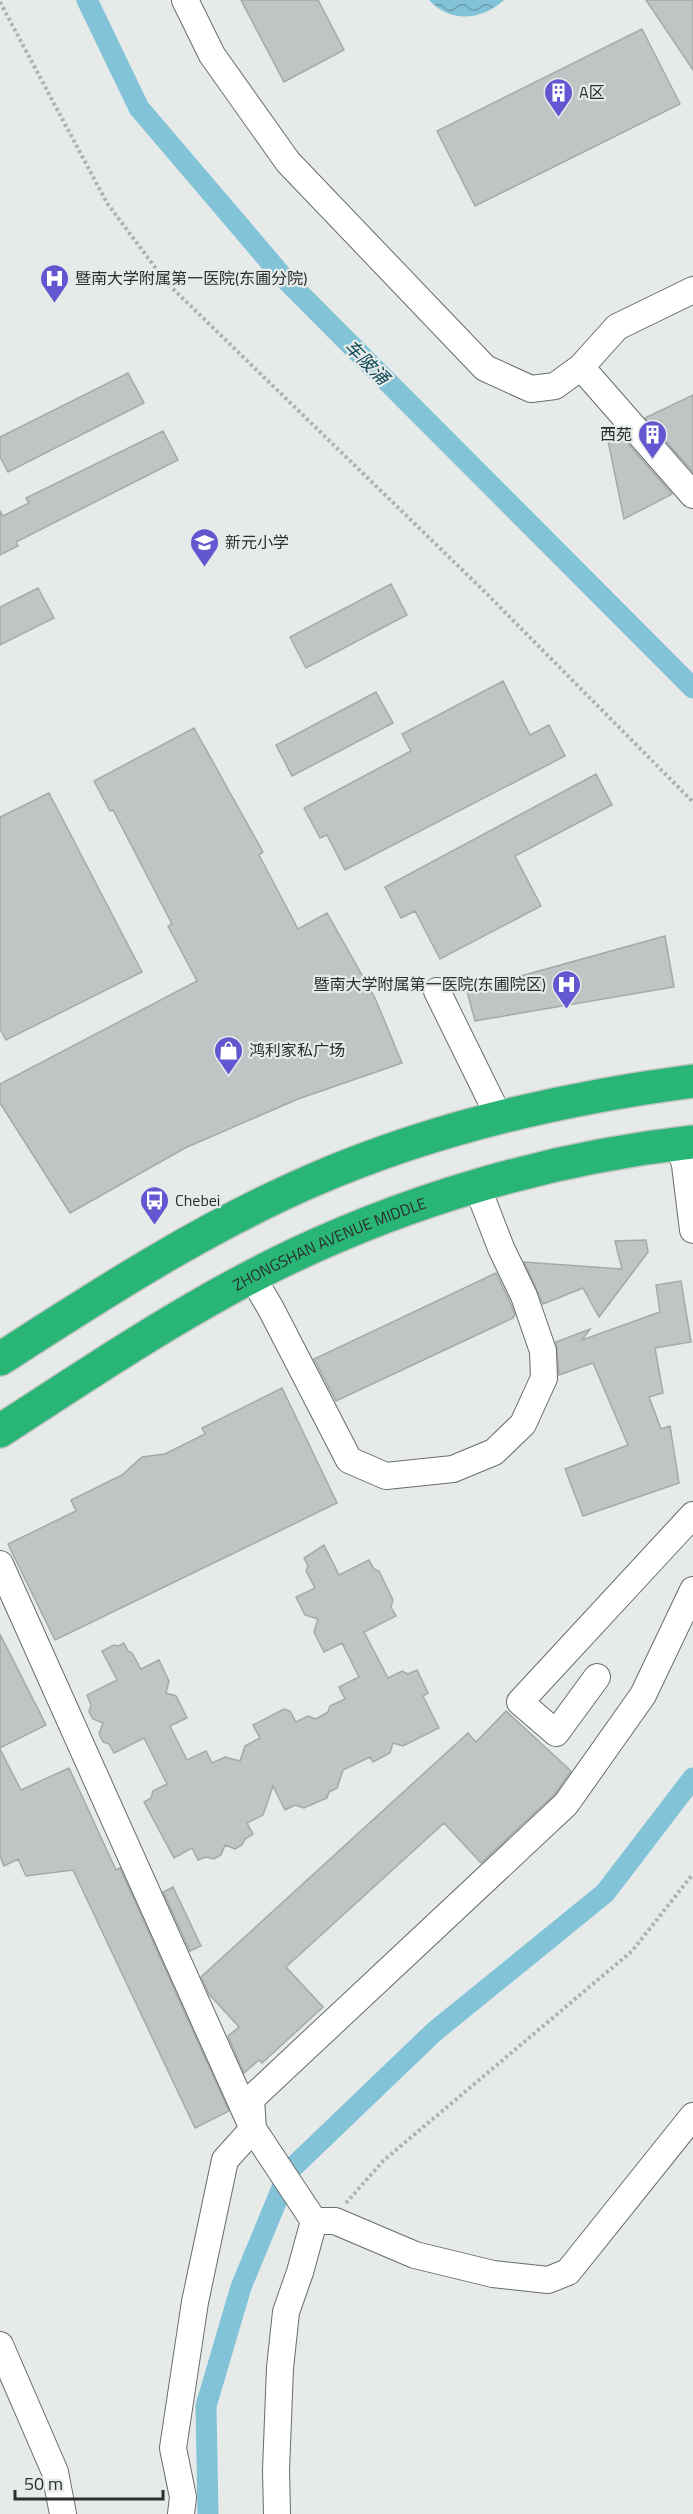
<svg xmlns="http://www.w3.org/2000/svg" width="693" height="2514" font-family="'Titillium Web','Noto Sans SC',sans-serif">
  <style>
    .water { fill: url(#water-waves) }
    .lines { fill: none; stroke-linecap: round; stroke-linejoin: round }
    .canal { stroke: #82c3d8; stroke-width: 21 }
    .building { fill: #bfc4c4; stroke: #a4a9a9; stroke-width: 1.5 }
    .minor-casing { stroke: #686c6b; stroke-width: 28 }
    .highway-casing { stroke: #c4c4c4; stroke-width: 36 }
    .path { stroke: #aeb2b1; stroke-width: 4; stroke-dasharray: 3 3; stroke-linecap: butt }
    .minor { stroke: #fff; stroke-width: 26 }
    .highway { stroke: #29b575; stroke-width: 33 }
    .labels { text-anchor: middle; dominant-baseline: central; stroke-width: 4.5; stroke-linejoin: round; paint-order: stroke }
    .poi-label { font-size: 16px; fill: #2c2e2d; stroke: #e6ebea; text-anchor: start }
    .street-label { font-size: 16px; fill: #2c2e2d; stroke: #e6ebea }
    .water-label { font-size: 18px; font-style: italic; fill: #124a59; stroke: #e6ebea }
  </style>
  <defs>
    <pattern id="water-waves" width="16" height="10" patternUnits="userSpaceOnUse" patternTransform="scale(1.5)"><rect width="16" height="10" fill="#82c3d8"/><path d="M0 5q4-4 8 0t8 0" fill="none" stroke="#6b9fb0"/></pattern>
  </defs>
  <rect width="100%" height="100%" fill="#e6ebea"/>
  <!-- water -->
  <path class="water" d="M 429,0 L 504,0 C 482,20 451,24 429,0 Z"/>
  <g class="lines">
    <!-- canal -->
    <path class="canal" d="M 87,0 L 139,108 L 283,277 L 693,688
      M 208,2514 L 206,2406 L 241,2287 L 289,2171 L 434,2032 L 605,1893 L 693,1778"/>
  </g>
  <!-- building -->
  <path class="building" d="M 241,0 L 318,0 L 344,50 L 284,82 Z
    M 646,0 L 693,0 L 693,70 Z
    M 642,29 L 680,104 L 475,206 L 437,131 Z
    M 128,373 L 144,403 L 8,472 L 0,457 L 0,437 Z
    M 693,395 L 693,472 L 645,418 Z
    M 163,431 L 178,460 L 16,542 L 18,546 L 0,555 L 0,511 L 3,516 L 29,503 L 26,498 Z
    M 617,431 L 672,494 L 624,519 L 607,436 Z
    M 391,584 L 407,615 L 306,668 L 290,637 Z
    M 38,588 L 54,618 L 0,645 L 0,607 Z
    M 503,681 L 530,735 L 549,725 L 565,756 L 345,870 L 327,835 L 320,838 L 304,808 L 411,751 L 402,734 Z
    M 376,692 L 393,723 L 292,776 L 276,745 Z
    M 194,728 L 263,852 L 259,855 L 298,929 L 327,913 L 375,998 L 402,1063 L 298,1099 L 185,1148 L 70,1213 L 0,1103 L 0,1084 L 197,981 L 168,926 L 172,924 L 113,810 L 110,811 L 94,781 Z
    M 596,774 L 612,805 L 515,856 L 541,906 L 440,959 L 415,911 L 401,918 L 385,887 Z
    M 49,793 L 142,972 L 6,1040 L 0,1029 L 0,817 Z
    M 665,936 L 674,987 L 475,1021 L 467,991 Z
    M 646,1240 L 648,1252 L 599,1317 L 583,1288 L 543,1304 L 524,1262 L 622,1269 L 615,1241 Z
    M 496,1273 L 510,1302 L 515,1315 L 513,1318 L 336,1401 L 314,1359 Z
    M 681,1281 L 691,1342 L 655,1348 L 663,1393 L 649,1397 L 661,1429 L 670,1426 L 679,1483 L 583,1516 L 565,1469 L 628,1445 L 593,1363 L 559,1375 L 556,1342 L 590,1329 L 582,1340 L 660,1312 L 656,1285 Z
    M 282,1388 L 337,1503 L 55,1640 L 8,1544 L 76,1511 L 71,1500 L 122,1475 L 142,1457 L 165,1454 L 205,1434 L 202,1428 Z
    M 324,1545 L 339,1575 L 369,1560 L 374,1569 L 379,1571 L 393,1600 L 391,1607 L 396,1616 L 364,1632 L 388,1678 L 402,1671 L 408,1674 L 417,1670 L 428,1693 L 423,1696 L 439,1728 L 403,1746 L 393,1743 L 390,1753 L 373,1762 L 370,1757 L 343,1770 L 337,1788 L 329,1792 L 327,1798 L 304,1808 L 295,1805 L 285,1810 L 273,1786 L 263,1815 L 247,1823 L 253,1834 L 245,1839 L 242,1845 L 235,1849 L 225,1845 L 221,1855 L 214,1859 L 206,1857 L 198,1860 L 192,1848 L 174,1858 L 144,1802 L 151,1798 L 153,1791 L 167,1784 L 144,1738 L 114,1753 L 109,1744 L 103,1742 L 99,1734 L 103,1723 L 93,1719 L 89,1712 L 91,1705 L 87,1695 L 117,1680 L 102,1651 L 114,1645 L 119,1646 L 124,1643 L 128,1651 L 132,1653 L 141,1669 L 159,1660 L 169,1681 L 166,1693 L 176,1696 L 187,1718 L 170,1726 L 187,1760 L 206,1751 L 212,1763 L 225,1757 L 240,1761 L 245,1746 L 260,1738 L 253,1725 L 284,1709 L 290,1711 L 296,1722 L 308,1716 L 316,1719 L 328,1712 L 330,1706 L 345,1699 L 339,1687 L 359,1677 L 342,1643 L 324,1652 L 314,1632 L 318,1619 L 305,1615 L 296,1597 L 315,1588 L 306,1571 L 308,1566 L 304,1558 Z
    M 0,1634 L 46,1725 L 0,1748 Z
    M 506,1711 L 571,1771 L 555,1794 L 481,1863 L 444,1823 L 286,1967 L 323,2007 L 262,2063 L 259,2060 L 244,2073 L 228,2036 L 239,2027 L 209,1994 L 201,1977 L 468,1733 L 476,1742 Z
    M 0,1749 L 21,1790 L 69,1768 L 116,1870 L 120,1868 L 229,2111 L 195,2128 L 73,1870 L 26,1876 L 18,1859 L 4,1866 L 0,1856 Z
    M 173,1887 L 201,1946 L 190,1951 L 163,1892 Z"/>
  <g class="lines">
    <defs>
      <path id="minor" d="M 185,0 L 212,55 L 288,162 L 485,368 L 531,389 L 555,386 L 581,367 L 617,327 L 693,290
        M 581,367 L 693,495
        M 437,991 L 499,1117
        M 679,1144 L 685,1165 L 693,1230
        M 252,1277 L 270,1307 L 349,1460 L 386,1476 L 453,1469 L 494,1452 L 523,1424 L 544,1378 L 543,1351 L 524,1296 L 501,1248 L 477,1186
        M 0,1564 L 253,2129 L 314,2221 L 300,2272 L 286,2312 L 280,2368 L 276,2470 L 277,2514
        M 597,1677 L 556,1733 L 520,1702 L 693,1515
        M 314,2221 L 335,2221 L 415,2255 L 493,2274 L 548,2280 L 568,2272 L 693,2116
        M 0,2345 L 55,2472 L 63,2514
        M 181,2514 L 183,2497 L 173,2448 L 195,2302 L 225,2160 L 253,2129 L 251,2099 L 566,1804 L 643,1695 L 693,1590"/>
      <g id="highway">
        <path d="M 0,1359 C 101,1294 201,1229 311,1181 C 432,1128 563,1098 693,1081"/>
        <path id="s1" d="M 0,1431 C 89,1373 177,1314 272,1266 C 403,1201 548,1158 693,1142"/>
      </g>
    </defs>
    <!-- minor casing -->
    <use href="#minor" class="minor-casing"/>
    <!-- highway casing -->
    <use href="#highway" class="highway-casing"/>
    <!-- path -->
    <path class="path" d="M 0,2 L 107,203 L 166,282 L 486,593 L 693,802
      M 346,2203 L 383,2161 L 632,1951 L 693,1874"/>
    <!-- minor -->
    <use href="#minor" class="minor"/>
    <!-- highway -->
    <use href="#highway" class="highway"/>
  </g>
  <!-- icons -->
  <defs>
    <symbol id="building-pin" viewBox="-11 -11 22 30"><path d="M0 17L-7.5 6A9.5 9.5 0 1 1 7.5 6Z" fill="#6257d0" stroke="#e6ebea"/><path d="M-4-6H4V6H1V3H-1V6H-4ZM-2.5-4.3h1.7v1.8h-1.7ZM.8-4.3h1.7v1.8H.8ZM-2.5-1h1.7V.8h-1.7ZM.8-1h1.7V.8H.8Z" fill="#fff"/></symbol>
    <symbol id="hospital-pin" viewBox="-11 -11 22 30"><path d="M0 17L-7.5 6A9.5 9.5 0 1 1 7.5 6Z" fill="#6257d0" stroke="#e6ebea"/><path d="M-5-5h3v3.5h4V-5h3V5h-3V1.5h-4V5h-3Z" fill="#fff"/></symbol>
    <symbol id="school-pin" viewBox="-11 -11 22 30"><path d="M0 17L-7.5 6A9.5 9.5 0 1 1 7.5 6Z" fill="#6257d0" stroke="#e6ebea"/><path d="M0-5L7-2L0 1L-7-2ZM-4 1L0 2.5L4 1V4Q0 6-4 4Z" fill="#fff"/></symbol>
    <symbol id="shop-pin" viewBox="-11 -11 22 30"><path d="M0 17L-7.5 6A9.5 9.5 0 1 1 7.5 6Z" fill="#6257d0" stroke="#e6ebea"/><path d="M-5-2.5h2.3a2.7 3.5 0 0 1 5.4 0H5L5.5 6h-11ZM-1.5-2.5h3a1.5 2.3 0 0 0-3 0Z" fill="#fff"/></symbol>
    <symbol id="bus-pin" viewBox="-11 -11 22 30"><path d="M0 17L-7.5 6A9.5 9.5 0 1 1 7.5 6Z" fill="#6257d0" stroke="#e6ebea"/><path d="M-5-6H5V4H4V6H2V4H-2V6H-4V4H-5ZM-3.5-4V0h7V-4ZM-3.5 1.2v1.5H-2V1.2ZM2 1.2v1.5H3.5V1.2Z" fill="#fff"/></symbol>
  </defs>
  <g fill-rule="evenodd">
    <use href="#building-pin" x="542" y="76" width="33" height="45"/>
    <use href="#hospital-pin" x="38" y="262" width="33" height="45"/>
    <use href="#building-pin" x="636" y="418" width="33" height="45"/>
    <use href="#school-pin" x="188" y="526" width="33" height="45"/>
    <use href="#hospital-pin" x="550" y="968" width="33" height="45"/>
    <use href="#shop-pin" x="212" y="1034" width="33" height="45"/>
    <use href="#bus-pin" x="138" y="1184" width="33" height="45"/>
  </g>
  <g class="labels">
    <!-- poi labels -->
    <g class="poi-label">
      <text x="579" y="92">A区</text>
      <text x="75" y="278">暨南大学附属第一医院(东圃分院)</text>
      <text x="632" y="434" text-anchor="end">西苑</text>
      <text x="225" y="542">新元小学</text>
      <text x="546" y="984" text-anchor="end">暨南大学附属第一医院(东圃院区)</text>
      <text x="249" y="1050">鸿利家私广场</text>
      <text x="175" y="1200">Chebei</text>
    </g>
    <!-- street labels -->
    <g class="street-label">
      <text stroke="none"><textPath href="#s1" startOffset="380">ZHONGSHAN AVENUE MIDDLE</textPath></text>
    </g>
    <!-- water labels -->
    <g class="water-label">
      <text transform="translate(367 362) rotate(45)">车陂涌</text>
    </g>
  </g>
  <!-- scale -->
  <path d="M15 2490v9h148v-9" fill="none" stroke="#2c2e2d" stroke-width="3"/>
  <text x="24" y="2490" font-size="18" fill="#2c2e2d" stroke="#e6ebea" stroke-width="4.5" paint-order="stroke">50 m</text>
</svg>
